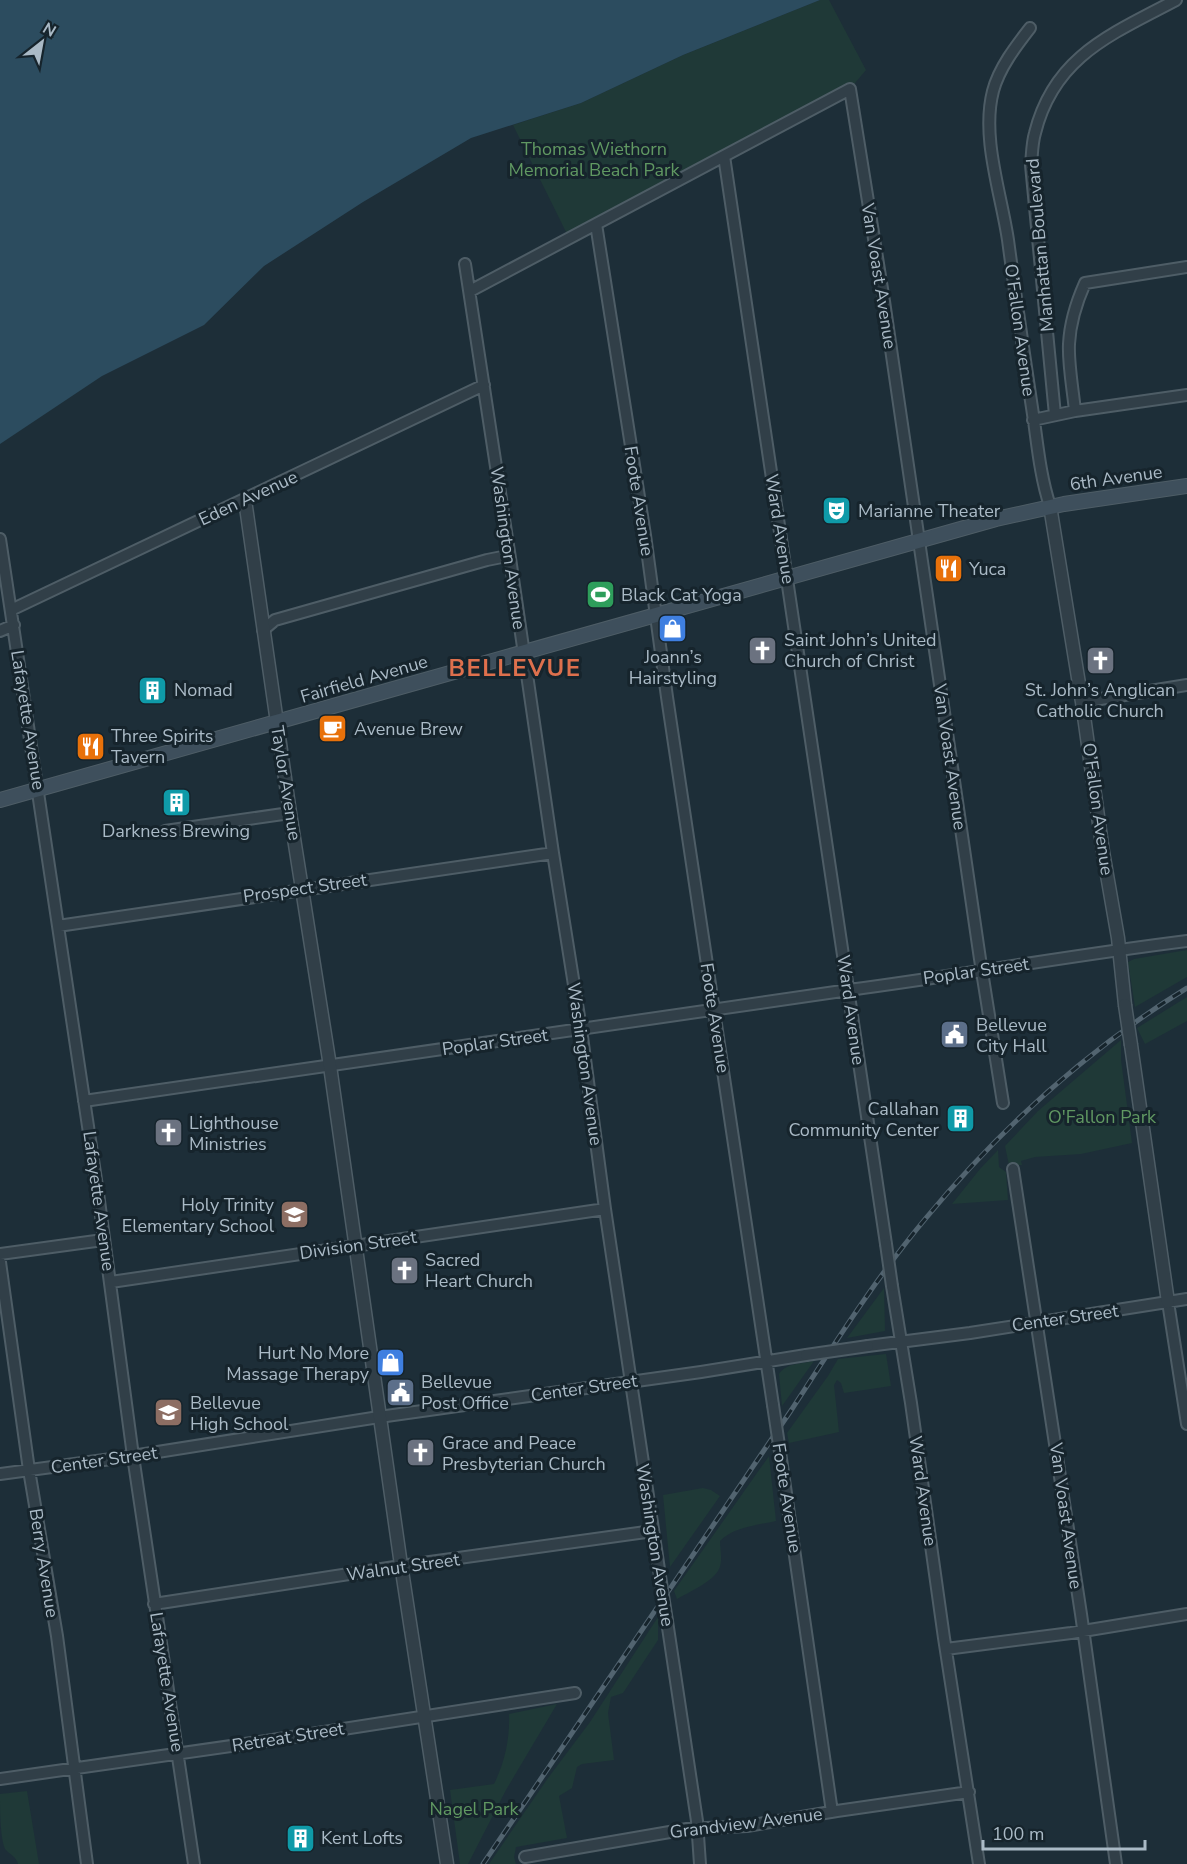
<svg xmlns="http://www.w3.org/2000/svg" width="1187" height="1864" font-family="'Nunito Sans',sans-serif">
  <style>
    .green { fill: #1f3937 }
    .water { fill: #2c4c5f }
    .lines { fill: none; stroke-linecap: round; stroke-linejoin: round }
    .minor-casing { stroke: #4e5d66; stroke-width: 14 }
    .tertiary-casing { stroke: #4e5d66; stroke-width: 15 }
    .secondary-casing { stroke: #4e5d66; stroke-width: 16 }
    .minor { stroke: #313f48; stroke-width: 10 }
    .tertiary { stroke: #313f48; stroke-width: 12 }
    .secondary { stroke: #3e4f5c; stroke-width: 14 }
    .rail-casing { stroke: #526470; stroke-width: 5 }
    .rail { stroke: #16242c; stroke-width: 3; stroke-dasharray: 9; stroke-linecap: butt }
    .minor-bridge-casing { stroke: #4e5d66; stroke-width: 14; stroke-linecap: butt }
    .tertiary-bridge-casing { stroke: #4e5d66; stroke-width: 15; stroke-linecap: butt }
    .minor-bridge { stroke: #313f48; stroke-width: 10 }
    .tertiary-bridge { stroke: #313f48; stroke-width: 12 }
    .labels { text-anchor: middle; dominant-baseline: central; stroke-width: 6; stroke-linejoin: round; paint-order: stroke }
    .park-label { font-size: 18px; fill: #609862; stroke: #16242c }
    .street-label { font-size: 18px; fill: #aabac6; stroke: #16242c }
    .poi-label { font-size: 18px; fill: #aabac6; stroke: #16242c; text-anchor: start }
    .district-label { font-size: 24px; font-weight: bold; letter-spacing: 1.5px; fill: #de704d; stroke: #16242c }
  </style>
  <rect width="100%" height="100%" fill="#1d2e38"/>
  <!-- green -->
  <path class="green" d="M 820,0 L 829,0 L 866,70 L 850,89 L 569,238 L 513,125 L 581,103 L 683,55 Z
    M 1187,950 L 1187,977 L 1135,1007 L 1128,962 L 1134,959 Z
    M 1187,997 L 1187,1021 L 1145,1044 L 1137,1028 Z
    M 1121,1040 L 1121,1060 L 1132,1143 L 1081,1154 L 1035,1157 L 1021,1161 L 1022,1165 L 1009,1165 L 1005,1146 L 1038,1111 Z
    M 998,1150 L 999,1167 L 1006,1172 L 1008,1200 L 952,1204 L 980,1169 Z
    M 884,1288 L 885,1331 L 847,1338 Z
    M 886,1354 L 891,1386 L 844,1393 L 841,1383 L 837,1380 L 834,1385 L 839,1432 L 789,1443 L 787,1433 L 828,1376 L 838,1359 Z
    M 814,1361 L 782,1406 L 779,1374 C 786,1363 801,1364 814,1361 Z
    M 769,1456 L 776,1521 C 758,1525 733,1527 720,1541 C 720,1549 723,1561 719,1569 C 713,1582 689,1592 677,1599 L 674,1591 Z
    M 703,1488 L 711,1490 L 720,1496 L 670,1567 L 663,1495 Z
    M 658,1617 L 658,1640 L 623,1693 L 611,1697 L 608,1713 L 614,1760 L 582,1764 L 577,1767 L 572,1788 L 559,1796 L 567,1838 L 516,1847 L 514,1857 L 516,1864 L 489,1864 L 548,1778 L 590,1722 Z
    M 557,1704 L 506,1790 L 468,1864 L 460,1864 L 450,1790 L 494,1784 C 505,1762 510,1738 509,1714 Z
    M 27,1791 L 39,1864 L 18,1864 C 16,1856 10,1855 5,1849 C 0,1837 0,1808 0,1794 Z"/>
  <!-- water -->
  <path class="water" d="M 0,0 L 820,0 L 683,55 L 581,103 L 471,138 L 363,202 L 264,266 L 204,325 L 102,376 L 0,444 Z"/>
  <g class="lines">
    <defs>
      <path id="minor" d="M 1030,28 C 1016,46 999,68 993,91 C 981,137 1001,193 1008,240 C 1016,300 1025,361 1034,421 C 1038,450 1041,479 1050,506
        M 724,156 L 886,1244
        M 596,224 L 645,535 L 667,697 L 773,1405
        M 465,264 L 510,558 L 553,853 L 581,1029 L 605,1209 L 660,1576
        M 470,291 L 850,89 L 884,301 L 980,959 L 1003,1103
        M 1075,411 C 1073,390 1068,364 1069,344 C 1070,324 1077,301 1085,283 L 1187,267
        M 1055,415 L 1031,165 C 1032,155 1032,143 1035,133 C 1054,56 1112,34 1176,0
        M 1033,420 L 1075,411 L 1187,395
        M 0,539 L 98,1193 L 133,1456 L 194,1864
        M 11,610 L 484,385
        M 263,630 L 275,620 L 487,560 L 502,557 L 510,558
        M 0,631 L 14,625
        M 1082,702 L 1187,685
        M 165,831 L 290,813
        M 58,926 L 553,853
        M 84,1101 C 339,1063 594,1026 849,990 C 962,975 1074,955 1187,941
        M 1013,1169 L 1081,1614 L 1116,1864
        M 0,1254 L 103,1240
        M 0,1262 L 29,1470 L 57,1636 L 87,1864
        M 111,1282 L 605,1209
        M 892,1286 L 911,1403 L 944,1638 L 979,1864
        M 1168,1302 L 1187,1424
        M 868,1346 L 970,1333 L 1187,1299
        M 779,1445 L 832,1812
        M 0,1474 L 126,1457 L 379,1417 L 701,1372 L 806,1355
        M 154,1604 L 401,1566 L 653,1531
        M 667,1621 L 697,1821 L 700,1864
        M 946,1649 L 1071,1633 L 1187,1614
        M 0,1779 L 266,1741 L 575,1693
        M 525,1857 L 687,1829 L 747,1826 L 837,1811 L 969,1792"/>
      <path id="tertiary" d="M 245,500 L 290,813 L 330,1066 L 400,1558 L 447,1864
        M 1050,506 L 1082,702 L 1103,852 L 1118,938 L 1125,1005
        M 1131,1045 L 1168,1302"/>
      <path id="secondary" d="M 0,800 L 996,519 L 1064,504 L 1187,486"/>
    </defs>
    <!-- minor casing -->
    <use href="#minor" class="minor-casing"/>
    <!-- tertiary casing -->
    <use href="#tertiary" class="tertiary-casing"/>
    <!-- secondary casing -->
    <use href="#secondary" class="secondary-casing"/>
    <!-- minor -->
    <use href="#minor" class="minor"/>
    <!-- tertiary -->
    <use href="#tertiary" class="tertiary"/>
    <!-- secondary -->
    <use href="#secondary" class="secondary"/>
    <defs>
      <path id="rail" d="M 483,1864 L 790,1412 C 833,1346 875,1279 926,1218 C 1000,1129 1088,1049 1187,988"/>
    </defs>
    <!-- rail casing -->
    <use href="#rail" class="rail-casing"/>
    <!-- rail -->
    <use href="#rail" class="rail"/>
    <defs>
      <path id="minor-bridge" d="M 886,1244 L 892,1286
        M 806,1355 L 868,1346
        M 773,1405 L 779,1445
        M 660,1576 L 667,1621"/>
      <path id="tertiary-bridge" d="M 1125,1005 L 1131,1045"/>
    </defs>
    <!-- minor-bridge casing -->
    <use href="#minor-bridge" class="minor-bridge-casing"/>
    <!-- tertiary-bridge casing -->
    <use href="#tertiary-bridge" class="tertiary-bridge-casing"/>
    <!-- minor-bridge -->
    <use href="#minor-bridge" class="minor-bridge"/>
    <!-- tertiary-bridge -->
    <use href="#tertiary-bridge" class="tertiary-bridge"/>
  </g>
  <!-- icons -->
  <defs>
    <symbol id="theatre-square" viewBox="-11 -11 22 22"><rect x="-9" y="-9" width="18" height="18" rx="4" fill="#0f9aa8" stroke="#16242c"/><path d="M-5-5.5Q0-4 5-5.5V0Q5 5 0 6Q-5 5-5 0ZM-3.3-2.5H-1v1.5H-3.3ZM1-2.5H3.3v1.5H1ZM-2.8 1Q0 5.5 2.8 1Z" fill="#fff"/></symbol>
    <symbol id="restaurant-square" viewBox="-11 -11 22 22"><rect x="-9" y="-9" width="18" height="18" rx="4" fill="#e8710a" stroke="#16242c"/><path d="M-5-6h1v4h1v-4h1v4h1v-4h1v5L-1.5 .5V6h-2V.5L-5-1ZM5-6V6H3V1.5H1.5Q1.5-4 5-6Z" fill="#fff"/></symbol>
    <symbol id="stadium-square" viewBox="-11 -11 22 22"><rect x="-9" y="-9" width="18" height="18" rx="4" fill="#2e9e5b" stroke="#16242c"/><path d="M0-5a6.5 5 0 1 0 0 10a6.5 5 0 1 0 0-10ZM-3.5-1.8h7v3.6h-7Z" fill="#fff"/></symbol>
    <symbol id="shop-square" viewBox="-11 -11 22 22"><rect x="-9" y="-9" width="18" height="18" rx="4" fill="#3f7fe0" stroke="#16242c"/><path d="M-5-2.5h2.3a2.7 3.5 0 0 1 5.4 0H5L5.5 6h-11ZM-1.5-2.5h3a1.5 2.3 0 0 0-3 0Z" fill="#fff"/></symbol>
    <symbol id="church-square" viewBox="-11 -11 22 22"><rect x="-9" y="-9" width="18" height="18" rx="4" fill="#6b7280" stroke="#16242c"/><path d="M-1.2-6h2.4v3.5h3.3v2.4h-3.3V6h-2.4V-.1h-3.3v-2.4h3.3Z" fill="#fff"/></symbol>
    <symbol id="building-square" viewBox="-11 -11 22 22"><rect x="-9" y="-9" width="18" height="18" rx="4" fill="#0f9aa8" stroke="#16242c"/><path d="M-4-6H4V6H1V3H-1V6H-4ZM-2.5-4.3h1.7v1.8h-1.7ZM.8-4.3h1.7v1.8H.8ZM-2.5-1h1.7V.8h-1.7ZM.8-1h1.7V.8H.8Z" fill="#fff"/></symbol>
    <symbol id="cafe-square" viewBox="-11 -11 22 22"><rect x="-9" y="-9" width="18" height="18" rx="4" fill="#e8710a" stroke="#16242c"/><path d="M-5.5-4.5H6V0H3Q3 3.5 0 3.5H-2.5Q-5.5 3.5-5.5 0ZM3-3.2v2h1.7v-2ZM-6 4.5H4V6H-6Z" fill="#fff"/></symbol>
    <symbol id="civic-square" viewBox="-11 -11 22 22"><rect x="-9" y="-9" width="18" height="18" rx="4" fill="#5c6f8a" stroke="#16242c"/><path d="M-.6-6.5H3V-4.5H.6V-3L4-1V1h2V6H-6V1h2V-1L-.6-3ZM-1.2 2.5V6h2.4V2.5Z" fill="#fff"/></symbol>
    <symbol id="school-square" viewBox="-11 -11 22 22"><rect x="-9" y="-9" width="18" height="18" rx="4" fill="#8d6e63" stroke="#16242c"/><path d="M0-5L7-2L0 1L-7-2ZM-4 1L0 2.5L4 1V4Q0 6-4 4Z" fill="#fff"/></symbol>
  </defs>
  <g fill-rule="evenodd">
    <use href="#theatre-square" x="820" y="494" width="33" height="33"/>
    <use href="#restaurant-square" x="932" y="552" width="33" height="33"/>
    <use href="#stadium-square" x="584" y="578" width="33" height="33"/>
    <use href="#shop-square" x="656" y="612" width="33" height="33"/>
    <use href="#church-square" x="746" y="634" width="33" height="33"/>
    <use href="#church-square" x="1084" y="644" width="33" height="33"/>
    <use href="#building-square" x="136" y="674" width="33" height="33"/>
    <use href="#cafe-square" x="316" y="712" width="33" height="33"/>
    <use href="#restaurant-square" x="74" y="730" width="33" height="33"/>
    <use href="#building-square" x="160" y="786" width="33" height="33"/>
    <use href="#civic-square" x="938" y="1018" width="33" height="33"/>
    <use href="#building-square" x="944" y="1102" width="33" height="33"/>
    <use href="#church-square" x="152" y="1116" width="33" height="33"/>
    <use href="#school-square" x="278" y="1198" width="33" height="33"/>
    <use href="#church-square" x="388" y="1254" width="33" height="33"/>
    <use href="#shop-square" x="374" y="1346" width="33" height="33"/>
    <use href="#civic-square" x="384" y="1376" width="33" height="33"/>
    <use href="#school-square" x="152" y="1396" width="33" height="33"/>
    <use href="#church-square" x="404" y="1436" width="33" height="33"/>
    <use href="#building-square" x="284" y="1822" width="33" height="33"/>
  </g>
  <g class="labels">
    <!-- park labels -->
    <g class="park-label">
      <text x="594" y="149">Thomas Wiethorn<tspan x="594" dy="21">Memorial Beach Park</tspan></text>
      <text x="1102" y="1117">O'Fallon Park</text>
      <text x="474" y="1809">Nagel Park</text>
    </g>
    <!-- street labels -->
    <g class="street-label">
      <text transform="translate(1040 245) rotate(-95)">Manhattan Boulevard</text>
      <text transform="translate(879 276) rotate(81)">Van Voast Avenue</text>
      <text transform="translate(1020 330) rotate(82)">O’Fallon Avenue</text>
      <text transform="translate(1116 478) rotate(-8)">6th Avenue</text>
      <text transform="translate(248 498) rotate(-25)">Eden Avenue</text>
      <text transform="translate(639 501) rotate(81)">Foote Avenue</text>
      <text transform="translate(780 529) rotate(81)">Ward Avenue</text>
      <text transform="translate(508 548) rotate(82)">Washington Avenue</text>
      <text transform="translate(364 679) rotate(-16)">Fairfield Avenue</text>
      <text transform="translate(28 720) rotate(81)">Lafayette Avenue</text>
      <text transform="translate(950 757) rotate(82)">Van Voast Avenue</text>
      <text transform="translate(286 783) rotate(81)">Taylor Avenue</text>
      <text transform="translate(1098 809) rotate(82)">O’Fallon Avenue</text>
      <text transform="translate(305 888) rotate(-8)">Prospect Street</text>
      <text transform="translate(976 971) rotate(-8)">Poplar Street</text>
      <text transform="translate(851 1010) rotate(82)">Ward Avenue</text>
      <text transform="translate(715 1018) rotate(81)">Foote Avenue</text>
      <text transform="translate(495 1042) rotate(-8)">Poplar Street</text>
      <text transform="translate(585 1064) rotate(82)">Washington Avenue</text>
      <text transform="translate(99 1201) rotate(82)">Lafayette Avenue</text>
      <text transform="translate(358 1245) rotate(-8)">Division Street</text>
      <text transform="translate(1065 1318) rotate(-8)">Center Street</text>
      <text transform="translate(584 1388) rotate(-8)">Center Street</text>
      <text transform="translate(104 1460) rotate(-8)">Center Street</text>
      <text transform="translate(923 1491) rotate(82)">Ward Avenue</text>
      <text transform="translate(787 1498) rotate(81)">Foote Avenue</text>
      <text transform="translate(1066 1516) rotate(82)">Van Voast Avenue</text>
      <text transform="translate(655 1545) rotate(81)">Washington Avenue</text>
      <text transform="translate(44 1563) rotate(81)">Berry Avenue</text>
      <text transform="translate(403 1567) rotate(-8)">Walnut Street</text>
      <text transform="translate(167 1682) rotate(81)">Lafayette Avenue</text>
      <text transform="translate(288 1737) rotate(-9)">Retreat Street</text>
      <text transform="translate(746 1823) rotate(-7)">Grandview Avenue</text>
    </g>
    <!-- poi labels -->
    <g class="poi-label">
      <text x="858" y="511">Marianne Theater</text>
      <text x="969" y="569">Yuca</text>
      <text x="621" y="595">Black Cat Yoga</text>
      <text x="784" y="640">Saint John’s United<tspan x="784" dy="21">Church of Christ</tspan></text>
      <text x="673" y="657" text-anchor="middle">Joann’s<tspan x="673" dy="21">Hairstyling</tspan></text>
      <text x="174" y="690">Nomad</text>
      <text x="1100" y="690" text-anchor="middle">St. John’s Anglican<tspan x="1100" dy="21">Catholic Church</tspan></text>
      <text x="354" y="729">Avenue Brew</text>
      <text x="111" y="736">Three Spirits<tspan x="111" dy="21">Tavern</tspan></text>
      <text x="176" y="831" text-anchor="middle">Darkness Brewing</text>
      <text x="976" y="1025">Bellevue<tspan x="976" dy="21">City Hall</tspan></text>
      <text x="939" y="1109" text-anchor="end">Callahan<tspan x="939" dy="21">Community Center</tspan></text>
      <text x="189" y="1123">Lighthouse<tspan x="189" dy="21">Ministries</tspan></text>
      <text x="274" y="1205" text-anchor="end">Holy Trinity<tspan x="274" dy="21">Elementary School</tspan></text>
      <text x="425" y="1260">Sacred<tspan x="425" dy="21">Heart Church</tspan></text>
      <text x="369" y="1353" text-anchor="end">Hurt No More<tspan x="369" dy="21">Massage Therapy</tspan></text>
      <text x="421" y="1382">Bellevue<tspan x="421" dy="21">Post Office</tspan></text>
      <text x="190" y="1403">Bellevue<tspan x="190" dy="21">High School</tspan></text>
      <text x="442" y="1443">Grace and Peace<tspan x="442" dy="21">Presbyterian Church</tspan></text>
      <text x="321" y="1838">Kent Lofts</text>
    </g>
    <!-- district labels -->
    <g class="district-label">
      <text x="515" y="668">BELLEVUE</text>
    </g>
  </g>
  <!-- north arrow -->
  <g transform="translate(42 42) rotate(31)" stroke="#16242c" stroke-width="4.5" paint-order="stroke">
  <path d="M0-4.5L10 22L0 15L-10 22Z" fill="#aabac6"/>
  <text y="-9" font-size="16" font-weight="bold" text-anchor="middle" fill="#aabac6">N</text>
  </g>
  <!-- scale -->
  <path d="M983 1840v9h162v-9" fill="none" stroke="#aabac6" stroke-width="3"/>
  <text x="992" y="1840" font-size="18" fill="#aabac6" stroke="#16242c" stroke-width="4.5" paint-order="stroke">100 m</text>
</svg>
